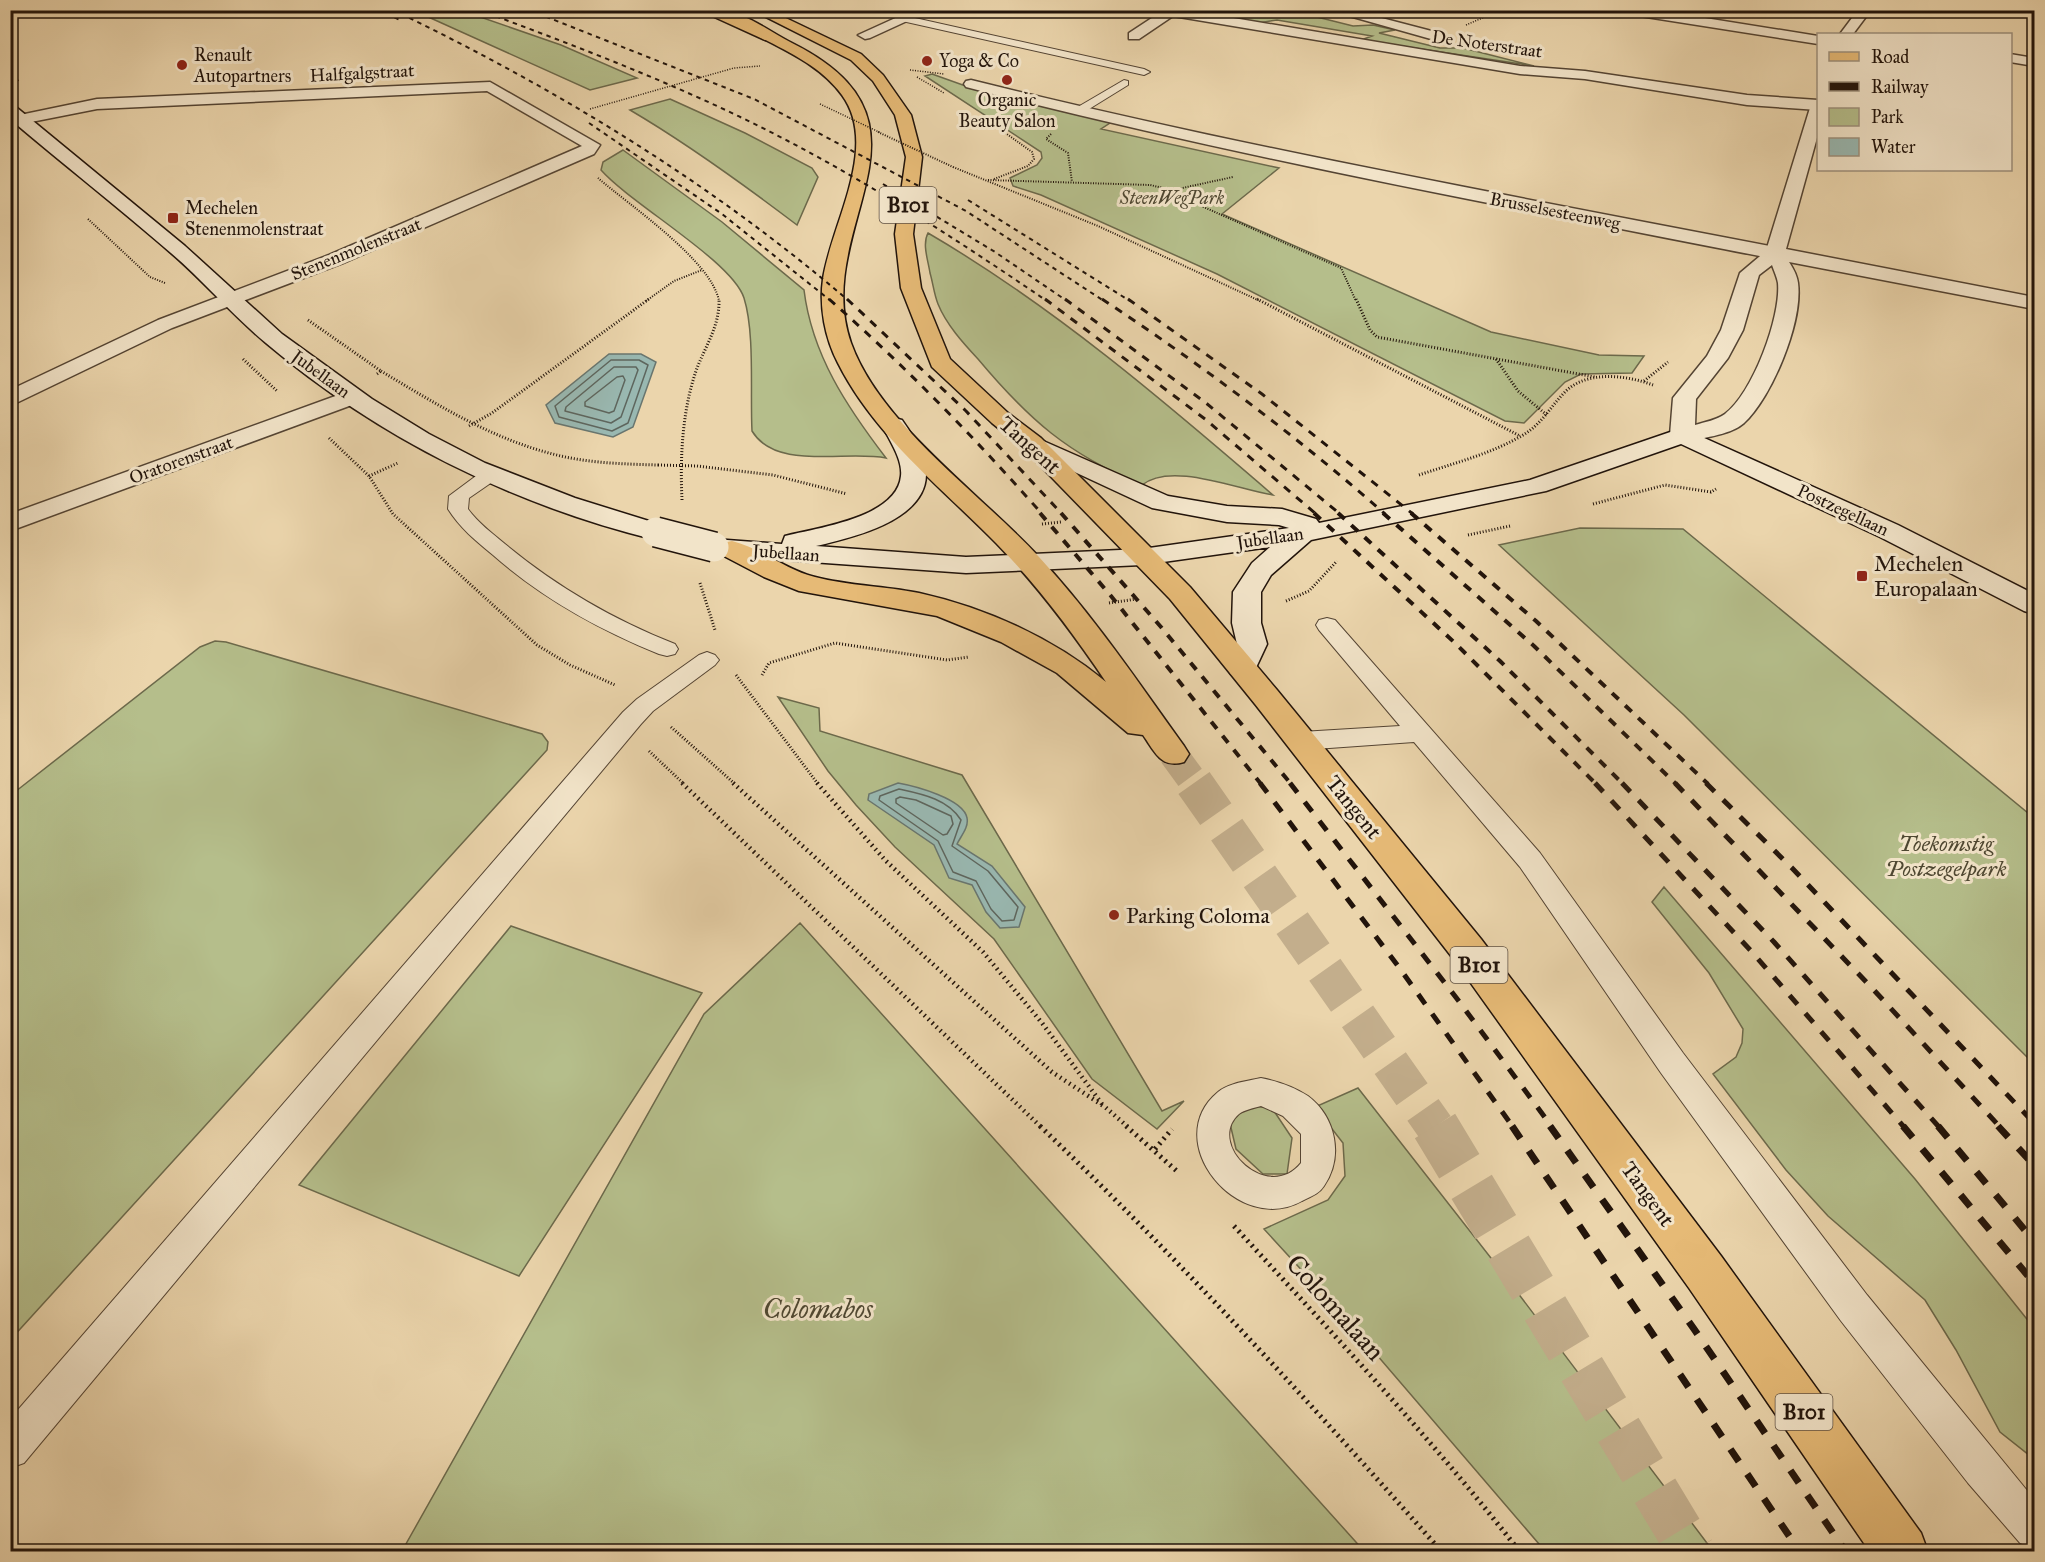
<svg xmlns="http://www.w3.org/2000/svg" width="2045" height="1562" font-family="'IM FELL Great Primer',serif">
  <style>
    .green { fill: #b5be8b; stroke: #6c694b; stroke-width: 1.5 }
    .water { fill: #99b8b1; stroke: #69766f; stroke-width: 1.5 }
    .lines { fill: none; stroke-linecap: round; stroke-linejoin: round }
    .shore { stroke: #5e665e; stroke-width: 1.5 }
    .trunk-tunnel-far2 { stroke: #c3ae8c; stroke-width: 29; stroke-dasharray: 29 15; stroke-linecap: butt }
    .trunk-tunnel-far1 { stroke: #c3ae8c; stroke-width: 38; stroke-dasharray: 38 19; stroke-linecap: butt }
    .trunk-tunnel { stroke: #c3ae8c; stroke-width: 47; stroke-dasharray: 47 24; stroke-linecap: butt }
    .service-casing { stroke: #544433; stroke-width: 2 }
    .minor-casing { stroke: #544433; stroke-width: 3 }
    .tertiary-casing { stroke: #544433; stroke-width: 3 }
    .secondary-casing { stroke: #22140b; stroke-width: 3 }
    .primary-casing { stroke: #22140b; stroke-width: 3 }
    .trunk-casing { stroke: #22140b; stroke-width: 3 }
    .path-far4 { stroke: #22140b; stroke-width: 1.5; stroke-dasharray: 1 1.5; stroke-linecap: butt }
    .path-far3 { stroke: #22140b; stroke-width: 2; stroke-dasharray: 1 1.5; stroke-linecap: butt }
    .path-far2 { stroke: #22140b; stroke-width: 3; stroke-dasharray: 1 2; stroke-linecap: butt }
    .path-far1 { stroke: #22140b; stroke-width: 4.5; stroke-dasharray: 1.5 4; stroke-linecap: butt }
    .path { stroke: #22140b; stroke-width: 5; stroke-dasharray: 2 4.5; stroke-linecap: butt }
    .service { fill: #f2e4c9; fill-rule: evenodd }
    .minor { fill: #f2e4c9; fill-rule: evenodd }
    .tertiary { fill: #f2e4c9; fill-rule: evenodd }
    .secondary { fill: #f2e4c9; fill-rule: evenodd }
    .primary { fill: #e6ba76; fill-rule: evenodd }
    .trunk { fill: #e6ba76; fill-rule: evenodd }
    .rail-far4 { stroke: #22140b; stroke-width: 2; stroke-dasharray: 4.5 4.5; stroke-linecap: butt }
    .rail-far3 { stroke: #22140b; stroke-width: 3; stroke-dasharray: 8 8; stroke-linecap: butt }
    .rail-far2 { stroke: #22140b; stroke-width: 4; stroke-dasharray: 9 9; stroke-linecap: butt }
    .rail-far1 { stroke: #22140b; stroke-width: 5; stroke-dasharray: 12 12; stroke-linecap: butt }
    .rail { stroke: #22140b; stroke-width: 7; stroke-dasharray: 15 15; stroke-linecap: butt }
    .secondary-bridge-casing { stroke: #22140b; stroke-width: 32; stroke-linecap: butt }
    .path-bridge-far2 { stroke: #22140b; stroke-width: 1.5; stroke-dasharray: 1 1.5; stroke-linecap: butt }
    .path-bridge-far1 { stroke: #22140b; stroke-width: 2; stroke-dasharray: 1 1.5; stroke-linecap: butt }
    .path-bridge { stroke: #22140b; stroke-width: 3; stroke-dasharray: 1 2; stroke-linecap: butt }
    .secondary-bridge { stroke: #f2e4c9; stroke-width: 29 }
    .poi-dot { fill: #8f2418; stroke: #f2e4c9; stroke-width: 2 }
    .labels { text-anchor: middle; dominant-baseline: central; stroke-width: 6; stroke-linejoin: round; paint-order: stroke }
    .far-street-label { font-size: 18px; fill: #22140b; stroke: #f2e4c9 }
    .far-poi-label { font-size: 18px; fill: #22140b; stroke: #f2e4c9; text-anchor: start }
    .far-park-label { font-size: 18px; font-style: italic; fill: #4e4731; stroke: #f2e4c9 }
    .shield { fill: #f2e4c9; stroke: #605244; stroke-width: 1.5 }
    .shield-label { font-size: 21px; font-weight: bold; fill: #22140b }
    .street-label { font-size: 22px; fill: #22140b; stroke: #f2e4c9 }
    .poi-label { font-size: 22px; fill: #22140b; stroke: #f2e4c9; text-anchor: start }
    .park-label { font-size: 22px; font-style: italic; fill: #4e4731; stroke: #f2e4c9 }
    .near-street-label { font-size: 27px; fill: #22140b; stroke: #f2e4c9 }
    .near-park-label { font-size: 27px; font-style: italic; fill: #4e4731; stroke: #f2e4c9 }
  </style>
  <rect width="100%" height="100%" fill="#ebd5ac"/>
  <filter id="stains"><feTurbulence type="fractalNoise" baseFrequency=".00333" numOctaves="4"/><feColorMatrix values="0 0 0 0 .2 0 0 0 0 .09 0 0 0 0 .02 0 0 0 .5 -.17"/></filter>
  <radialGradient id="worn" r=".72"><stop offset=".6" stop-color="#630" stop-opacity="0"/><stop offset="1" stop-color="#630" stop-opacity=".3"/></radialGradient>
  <!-- green -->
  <path class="green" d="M 415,11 L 463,11 L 561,45 L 637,78 L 590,90 Z
    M 1238,11 L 1293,11 L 1353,26 L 1373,25 L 1395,30 L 1379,33 L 1440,48 L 1463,48 L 1534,66 L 1361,40 L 1372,36 L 1277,20 L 1258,23 L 1227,18 Z
    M 932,74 L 974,89 L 1113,121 L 1101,129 L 1279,168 L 1222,214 L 1491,332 L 1599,355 L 1644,356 L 1632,373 L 1581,374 L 1565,382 L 1524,423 L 1505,421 L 1217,274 L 1041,195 L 1013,186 L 1010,178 L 1037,165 L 1042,158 L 1041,152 L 925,76 Z
    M 670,99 L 745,133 L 812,168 L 818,177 L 797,225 C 743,184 688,144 630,110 Z
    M 623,150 L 722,222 L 804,290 C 812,355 847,407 886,458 C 846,450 776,471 752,431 C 750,393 755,333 744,298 C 732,261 631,204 601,170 L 603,162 Z
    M 928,233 C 1053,306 1164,401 1273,495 C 1239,490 1171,461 1142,485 C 1068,454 1029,420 978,359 C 963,343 946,324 938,304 C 934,294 933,283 930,273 C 928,260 922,244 928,233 Z
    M 1580,528 L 1683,529 L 2034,818 L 2034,1064 L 1684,715 L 1499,545 Z
    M 215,641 L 226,642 L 542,734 L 548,742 L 547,750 L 11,1339 L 11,795 L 200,647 Z
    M 778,697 L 819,708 L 820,731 L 962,775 L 1162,1111 L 1184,1101 L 1157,1129 L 1092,1079 L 994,939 L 895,847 L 856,805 L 828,771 Z
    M 1664,887 L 1915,1179 L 2034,1328 L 2034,1459 L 2000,1432 L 1956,1350 L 1925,1300 L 1828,1216 L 1786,1170 L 1713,1074 L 1736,1057 L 1742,1043 L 1743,1029 L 1709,973 L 1652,902 Z
    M 800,923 L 1364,1551 L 402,1551 L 704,1014 Z
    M 511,926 L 702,993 L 519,1276 L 299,1185 Z
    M 1358,1088 L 1505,1276 L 1713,1551 L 1545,1551 L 1340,1312 L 1264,1229 L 1328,1200 L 1345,1176 L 1343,1143 L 1315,1107 Z
    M 1242,1105 L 1272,1108 L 1292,1138 L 1287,1174 L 1263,1174 L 1236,1149 L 1228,1115 Z"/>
  <!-- water -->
  <path class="water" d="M 609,354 L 641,354 L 656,362 L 633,427 L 613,437 L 555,423 L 546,405 Z
    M 898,783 C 915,786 964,799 967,818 C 969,827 961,836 957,844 L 992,866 L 1025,907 L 1019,927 L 1000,928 L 986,912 L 972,885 L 949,878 L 934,845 L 868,800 L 869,794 Z"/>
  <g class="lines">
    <!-- shore -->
    <path class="shore" d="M 611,360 L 639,360 L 648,365 L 628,423 L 612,431 L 559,417 L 555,406 Z
      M 614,367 L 636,367 L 638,370 L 621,417 L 611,423 L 565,411 L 566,407 Z
      M 623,376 L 625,380 L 614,411 L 609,413 L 585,406 L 585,402 L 617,377 Z
      M 899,789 C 922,794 948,799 961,820 L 952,846 L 988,871 L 1018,907 L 1014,920 L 1002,921 L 991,909 L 976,881 L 953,872 L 938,841 L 879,800 L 880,796 Z
      M 900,797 L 916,800 L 951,816 L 953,824 L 947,834 L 943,835 L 896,803 L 896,799 Z"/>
    <!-- trunk-tunnel-far2 -->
    <path class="trunk-tunnel-far2" d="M 1173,754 L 1195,784"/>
    <!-- trunk-tunnel-far1 -->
    <path class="trunk-tunnel-far1" d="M 1194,783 L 1435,1127"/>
    <!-- trunk-tunnel -->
    <path class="trunk-tunnel" d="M 1435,1126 L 1692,1552"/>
    <defs>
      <path id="service" d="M 906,16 L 1144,69 L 1150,72 L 1144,75 L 902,21 L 902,17 Z
        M 1124,80 L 1128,81 L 1128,85 L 1081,114 L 1071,111 Z
        M 491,468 L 501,474 L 498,478 L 469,498 L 468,509 C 478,523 492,533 505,544 C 557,587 612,619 675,644 L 678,649 L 675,654 L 667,656 L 659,654 C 598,629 543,599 493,555 C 476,541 460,528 448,509 L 449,496 L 484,470 Z
        M 1327,618 L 1335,620 L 1540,853 L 1683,1053 L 1867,1295 L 2034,1499 L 2034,1549 L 2020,1543 L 1968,1483 L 1841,1321 L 1661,1073 L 1520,867 L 1414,742 L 1301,750 L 1292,747 L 1289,741 L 1292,735 L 1301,732 L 1400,726 L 1319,630 L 1316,625 L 1319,620 Z
        M 707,652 L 715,655 L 719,660 L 715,665 L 653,711 L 641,724 L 24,1463 L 10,1468 L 10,1419 L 623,712 L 637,699 L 699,655 Z
        M 1261,1078 C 1277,1081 1294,1087 1308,1096 C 1336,1117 1344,1157 1324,1186 C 1319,1194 1310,1197 1302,1201 C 1238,1237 1159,1141 1218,1092 C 1228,1083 1248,1081 1261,1078 ZM 1261,1106 L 1283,1116 L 1301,1134 L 1301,1163 C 1268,1204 1205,1144 1239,1114 C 1244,1110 1254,1108 1261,1106 Z"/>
      <path id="minor" d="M 913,10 L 931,10 L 870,38 L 865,39 L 858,35 Z
        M 1164,10 L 1186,10 L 1520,66 L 1585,71 L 1747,95 L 1818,100 L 1818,110 L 1747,105 L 1585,79 L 1520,74 L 1173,16 L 1139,39 L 1129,39 L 1129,33 Z
        M 1328,10 L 1351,10 L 1443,34 L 1445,37 L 1438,41 Z
        M 1621,10 L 1655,10 L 1818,36 L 1818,44 L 1627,14 Z
        M 2010,54 L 2034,58 L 2034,66 L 2010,62 Z
        M 971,80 C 1237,146 1506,195 1775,247 L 1785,253 L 1775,259 C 1504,206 1233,156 966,87 L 964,84 L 966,81 Z
        M 490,82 L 600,145 L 594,154 L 343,263 L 172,328 L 10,406 L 10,390 L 158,320 L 329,255 L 582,146 L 487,91 L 97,109 L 21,124 L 15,122 L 13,119 L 15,116 L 97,99 Z
        M 352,390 L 360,392 L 364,397 L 360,402 L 10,531 L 10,514 Z"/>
      <path id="tertiary" d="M 1858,10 L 1871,10 L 1853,34 L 1840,34 Z
        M 1818,103 L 1818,134 L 1786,249 L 2034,297 L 2034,309 L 1789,262 C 1793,268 1797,275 1798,283 C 1803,322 1772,397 1744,423 C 1729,436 1700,438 1682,442 L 1674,440 L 1670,435 L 1673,398 L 1707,356 L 1721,330 L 1740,273 L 1766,251 L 1810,108 ZM 1772,265 C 1774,271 1777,277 1778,283 C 1781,317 1753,393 1725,414 C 1717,420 1705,422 1695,425 L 1696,399 L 1728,358 L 1743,330 L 1759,275 Z"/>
      <path id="secondary" d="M 10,105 L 16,107 L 185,246 L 282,334 L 372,399 L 429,434 L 485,463 L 575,498 L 665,526 L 669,532 L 665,538 L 656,540 C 513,505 379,438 266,343 C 232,315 204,281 171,253 C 118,207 63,164 10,119 Z
        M 894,418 L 902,420 C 912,434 927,458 926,475 C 925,521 851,538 816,546 L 966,557 L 1142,549 L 1289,528 L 1279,525 L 1227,522 L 1152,508 L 1023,448 L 1020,443 L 1023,438 L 1032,436 L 1168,496 L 1227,506 L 1282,509 L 1316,519 L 1319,523 L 1530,480 L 1682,428 L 1898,525 L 2034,594 L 2034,614 L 2024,611 L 1880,537 L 1681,444 L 1546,491 L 1311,540 L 1271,575 L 1261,592 L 1261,623 L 1267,644 L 1253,674 L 1242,677 L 1231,674 L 1227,667 L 1237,644 L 1232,623 L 1233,592 L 1252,563 L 1270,547 L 1142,565 L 966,573 L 714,555 L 704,553 L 701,547 L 704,541 L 714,539 L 782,544 L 785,536 C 816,528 897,518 901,476 C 903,459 889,440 882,425 L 886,420 Z"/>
      <path id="primary" d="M 699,10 L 718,10 L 777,37 L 775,40 L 765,40 Z"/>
      <path id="trunk" d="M 715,10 C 743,10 768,31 792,43 C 954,124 810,226 851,343 C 880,424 981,494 1039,557 C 1093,615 1138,682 1184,746 L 1189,754 L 1184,762 C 1161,769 1155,752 1143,735 L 1128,733 L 1057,673 L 1001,642 L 937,616 L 799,591 L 764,577 L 722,555 L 719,549 L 722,543 L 732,541 C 761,548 786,570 815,577 C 849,586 885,586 919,593 C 986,608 1053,638 1106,682 C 1073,633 1038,586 996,543 C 941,487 874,435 838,363 C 825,338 819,307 823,279 C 831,224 880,147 842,95 C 817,61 777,48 742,27 C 733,22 722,18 715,10 Z
        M 752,10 L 769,10 L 861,54 L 883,75 L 911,115 L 922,157 L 913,234 L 921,288 L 950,359 L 1008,413 L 1041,438 L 1190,587 L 1277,690 L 1481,939 L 1721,1256 L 1921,1533 L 1928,1552 L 1870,1552 L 1689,1288 L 1455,961 L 1255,704 L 1170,599 L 1023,448 L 992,423 L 932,367 L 901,288 L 895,234 L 906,157 L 895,115 L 873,81 L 851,60 Z"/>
    </defs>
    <!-- service casing -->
    <use href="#service" class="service-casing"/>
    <!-- minor casing -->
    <use href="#minor" class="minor-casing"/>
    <!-- tertiary casing -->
    <use href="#tertiary" class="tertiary-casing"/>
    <!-- secondary casing -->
    <use href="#secondary" class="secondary-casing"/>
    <!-- primary casing -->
    <use href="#primary" class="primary-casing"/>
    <!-- trunk casing -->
    <use href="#trunk" class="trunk-casing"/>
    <!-- path-far4 -->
    <path class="path-far4" d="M 1573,10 L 1598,14
      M 1466,25 L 1501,10
      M 910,70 L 944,74
      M 10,74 L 19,81
      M 917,77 L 944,93
      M 590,109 L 734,68 L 760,66
      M 986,119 L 1006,133"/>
    <!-- path-far3 -->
    <path class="path-far3" d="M 1051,134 L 1046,139 L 1068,153 L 1072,182
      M 953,167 L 1098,226 L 1260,301
      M 598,178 C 629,205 712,261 719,301
      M 994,179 L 1028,166 L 1034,159 L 1032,152 L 1004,132
      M 988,180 L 1150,185 L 1172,190 L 1181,197 L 1341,268 L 1356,301
      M 1173,190 L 1233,177
      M 88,219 L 150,277 L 165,283
      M 646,301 L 674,281 L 702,270"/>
    <!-- path-far2 -->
    <path class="path-far2" d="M 1257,299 L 1520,436
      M 1356,299 L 1370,330 L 1377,337 L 1595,377
      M 308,320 L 381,371 L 377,374
      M 243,359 L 277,391
      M 1496,359 L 1518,391 L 1548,416
      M 381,371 C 434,403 489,437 549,453 C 584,463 622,464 658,465
      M 1644,381 L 1668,362
      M 469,426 L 492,413 L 649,299
      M 329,438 L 369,476 L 393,514 L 537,645 L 570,665 L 615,685
      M 697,466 L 773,475 L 847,494
      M 1419,475 C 1454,463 1491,454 1523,435 C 1542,424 1550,407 1565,392 C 1587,370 1626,375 1653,385
      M 369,476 L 398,463
      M 682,500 C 680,459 682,414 695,374 C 703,349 720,328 719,299
      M 1593,504 L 1665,485 L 1711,492 L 1716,489
      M 1042,524 L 1061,522
      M 1468,535 L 1510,526
      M 700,583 L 715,630
      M 1286,601 L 1309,591 L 1337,561
      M 1109,603 L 1137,599
      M 736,675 L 818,784
      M 762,675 L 769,663 L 835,643 L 947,660 L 969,657
      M 671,727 L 735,784
      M 649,751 L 684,784"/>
    <!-- path-far1 -->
    <path class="path-far1" d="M 682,783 L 1041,1127
      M 733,783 L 1052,1072 L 1105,1107 L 1128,1127
      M 817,783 L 885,860 L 983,952 L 1042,1023 L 1102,1104"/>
    <!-- path -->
    <path class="path" d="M 1040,1126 C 1181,1261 1313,1406 1442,1552
      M 1126,1126 L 1179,1173
      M 1155,1149 L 1172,1129
      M 1234,1226 C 1332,1333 1431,1438 1520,1552"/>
    <!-- service -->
    <use href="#service" class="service"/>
    <!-- minor -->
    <use href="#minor" class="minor"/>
    <!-- tertiary -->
    <use href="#tertiary" class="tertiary"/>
    <!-- secondary -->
    <use href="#secondary" class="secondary"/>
    <!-- primary -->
    <use href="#primary" class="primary"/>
    <!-- trunk -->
    <use href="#trunk" class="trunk"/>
    <!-- rail-far4 -->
    <path class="rail-far4" d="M 378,10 L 400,20
      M 393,10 C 557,89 710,182 849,301
      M 479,10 C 584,49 689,89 788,141 C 878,188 963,244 1047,301
      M 529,10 L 754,99 L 966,211 L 1104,301
      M 589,123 L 722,214 L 831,301
      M 883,184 L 995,252 L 1067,301
      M 968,200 L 1130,301"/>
    <!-- rail-far3 -->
    <path class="rail-far3" d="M 829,299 C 905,366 975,438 1042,514
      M 847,299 L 966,411 L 1062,514
      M 1045,299 L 1205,419 L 1316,514
      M 1065,299 L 1206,403 L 1340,514
      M 1102,299 C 1199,363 1298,437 1385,514
      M 1128,299 L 1262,394 L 1413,514"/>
    <!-- rail-far2 -->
    <path class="rail-far2" d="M 1040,513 L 1111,596 L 1261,784
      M 1061,513 L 1161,627 L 1291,784
      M 1314,513 L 1455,643 L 1596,784
      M 1338,513 L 1500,661 L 1623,784
      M 1383,513 L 1534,646 L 1676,784
      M 1411,513 L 1536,621 L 1708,784"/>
    <!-- rail-far1 -->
    <path class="rail-far1" d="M 1260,783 L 1398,966 L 1513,1127
      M 1290,783 L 1458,1000 L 1552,1127
      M 1595,783 L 1752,952 L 1904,1127
      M 1622,783 L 1774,942 L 1939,1127
      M 1675,783 L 1872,988 L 2000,1127
      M 1706,783 L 1792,868 L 2034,1123"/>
    <!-- rail -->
    <path class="rail" d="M 1512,1126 L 1800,1552
      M 1550,1126 L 1694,1329 L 1846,1552
      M 1903,1126 L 2034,1283
      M 1938,1126 L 2034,1241
      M 1998,1126 L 2034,1165"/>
    <defs>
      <path id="secondary-bridge" d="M 656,532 L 714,547"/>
    </defs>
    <!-- secondary-bridge casing -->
    <use href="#secondary-bridge" class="secondary-bridge-casing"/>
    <!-- path-bridge-far2 -->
    <path class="path-bridge-far2" d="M 820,104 L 881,133"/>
    <!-- path-bridge-far1 -->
    <path class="path-bridge-far1" d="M 878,132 L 953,167"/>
    <!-- path-bridge -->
    <path class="path-bridge" d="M 658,465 L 697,466"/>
    <!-- secondary-bridge -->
    <use href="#secondary-bridge" class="secondary-bridge"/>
  </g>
  <!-- markers -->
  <g class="poi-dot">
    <circle cx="927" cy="61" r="6"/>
    <circle cx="182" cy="65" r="6"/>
    <circle cx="1007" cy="80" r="6"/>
    <rect x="167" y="212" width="12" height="12" rx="3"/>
    <rect x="1856" y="570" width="12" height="12" rx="3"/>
    <circle cx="1114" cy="915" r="6"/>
  </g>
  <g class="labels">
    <!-- far-street labels -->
    <g class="far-street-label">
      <text transform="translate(1487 44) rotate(8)">De Noterstraat</text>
      <text transform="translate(362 73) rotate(-3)">Halfgalgstraat</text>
      <text transform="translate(1555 211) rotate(11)">Brusselsesteenweg</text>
      <text transform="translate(356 249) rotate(-22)">Stenenmolenstraat</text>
      <text transform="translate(321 374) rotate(36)">Jubellaan</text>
      <text transform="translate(181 460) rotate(-20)">Oratorenstraat</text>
      <text transform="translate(1843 510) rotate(25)">Postzegellaan</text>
      <text transform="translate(1270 538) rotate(-8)">Jubellaan</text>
      <text transform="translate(786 553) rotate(4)">Jubellaan</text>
    </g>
    <!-- far-poi labels -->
    <g class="far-poi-label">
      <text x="194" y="55">Renault<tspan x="194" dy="21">Autopartners</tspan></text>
      <text x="939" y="61">Yoga &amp; Co</text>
      <text x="1007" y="100" text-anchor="middle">Organic<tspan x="1007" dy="21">Beauty Salon</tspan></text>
      <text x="185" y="208">Mechelen<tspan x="185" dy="21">Stenenmolenstraat</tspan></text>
    </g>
    <!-- far-park labels -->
    <g class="far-park-label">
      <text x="1172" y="198">SteenWegPark</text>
    </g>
    <!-- shield labels -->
    <g class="shield">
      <rect x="879.5" y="187" width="57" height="36" rx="4.5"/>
      <rect x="1450.5" y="947" width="57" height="36" rx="4.5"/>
      <rect x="1775.5" y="1394" width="57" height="36" rx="4.5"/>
    </g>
    <g class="shield-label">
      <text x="908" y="205">B101</text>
      <text x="1479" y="965">B101</text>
      <text x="1804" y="1412">B101</text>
    </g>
    <!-- street labels -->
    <g class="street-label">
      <text transform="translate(1030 445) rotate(42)">Tangent</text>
      <text transform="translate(1354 807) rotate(51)">Tangent</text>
      <text transform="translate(1648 1194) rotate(54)">Tangent</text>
    </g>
    <!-- poi labels -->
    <g class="poi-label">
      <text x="1874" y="563">Mechelen<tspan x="1874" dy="25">Europalaan</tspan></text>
      <text x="1126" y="915">Parking Coloma</text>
    </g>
    <!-- park labels -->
    <g class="park-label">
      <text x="1946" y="843">Toekomstig<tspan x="1946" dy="25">Postzegelpark</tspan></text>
    </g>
    <!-- near-street labels -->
    <g class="near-street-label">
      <text transform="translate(1336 1307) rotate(48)">Colomalaan</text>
    </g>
    <!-- near-park labels -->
    <g class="near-park-label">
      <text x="818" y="1308">Colomabos</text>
    </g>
  </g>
  <!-- margin -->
  <rect width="2045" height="1562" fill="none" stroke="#ebd5ac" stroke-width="36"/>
  <rect x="12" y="12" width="2021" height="1538" fill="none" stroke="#22140b" stroke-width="3"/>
  <rect x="18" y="18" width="2009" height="1526" fill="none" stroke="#22140b" stroke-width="1.5"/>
  <!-- legend -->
  <rect x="1817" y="33" width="195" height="138" fill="#f2e4c9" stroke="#9f917d" stroke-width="1.5"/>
  <rect x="1829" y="52" width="30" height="9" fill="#e6ba76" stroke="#9f917d" stroke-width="1.5"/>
  <text x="1871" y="63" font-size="18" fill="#22140b">Road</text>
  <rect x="1829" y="82" width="30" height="9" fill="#22140b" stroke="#9f917d" stroke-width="1.5"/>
  <text x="1871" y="93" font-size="18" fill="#22140b">Railway</text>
  <rect x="1829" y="108" width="30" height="18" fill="#b5be8b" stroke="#9f917d" stroke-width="1.5"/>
  <text x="1871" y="123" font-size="18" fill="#22140b">Park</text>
  <rect x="1829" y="138" width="30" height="18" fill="#99b8b1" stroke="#9f917d" stroke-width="1.5"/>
  <text x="1871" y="153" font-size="18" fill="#22140b">Water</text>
  <rect width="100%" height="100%" filter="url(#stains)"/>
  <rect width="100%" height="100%" fill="url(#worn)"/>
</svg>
